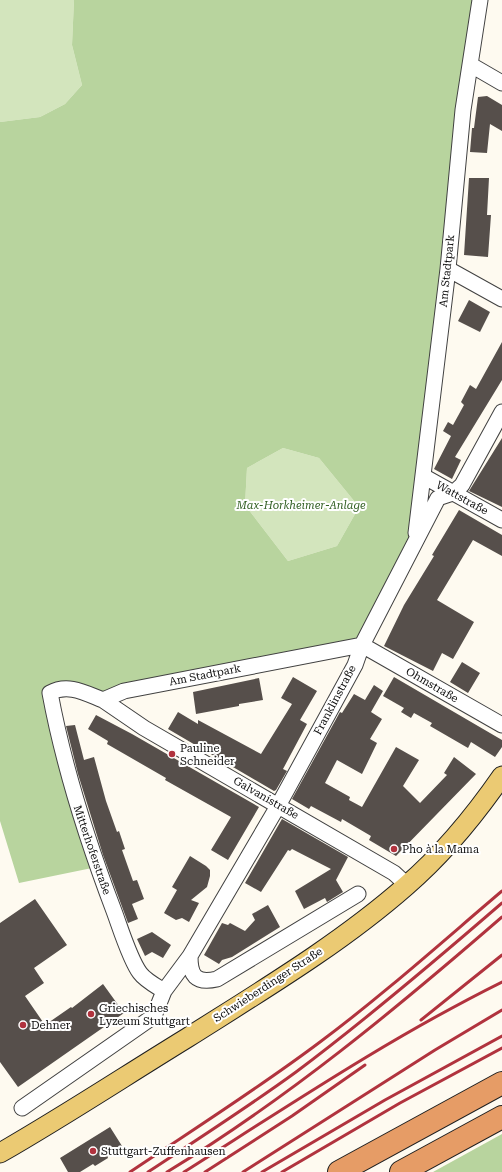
<svg xmlns="http://www.w3.org/2000/svg" width="502" height="1172" font-family="'Roboto Serif',serif">
  <style>
    .green { fill: #d3e5bd }
    .forest { fill: #b8d49e; fill-rule: evenodd }
    .building { fill: #564f4b }
    .lines { fill: none; stroke-linecap: round; stroke-linejoin: round }
    .minor-casing { stroke: #414141; stroke-width: 17 }
    .major-casing { stroke: #1f1f1f; stroke-width: 21 }
    .highway-casing { stroke: #1f1f1f; stroke-width: 24 }
    .minor { stroke: #fff; stroke-width: 15 }
    .major { stroke: #ebca73; stroke-width: 19 }
    .highway { stroke: #e69c66; stroke-width: 22 }
    .rail { stroke: #b1333e; stroke-width: 3 }
    .poi-dot { fill: #b1333e; stroke: #fff; stroke-width: 1.5 }
    .labels { text-anchor: middle; dominant-baseline: central; stroke-width: 4; stroke-linejoin: round; paint-order: stroke }
    .street-label { font-size: 11px; fill: #0e0e0e; stroke: #fff }
    .park-label { font-size: 11px; font-style: italic; fill: #336024; stroke: #fff }
    .poi-label { font-size: 11px; fill: #0e0e0e; stroke: #fff; text-anchor: start }
  </style>
  <rect width="100%" height="100%" fill="#fefaf0"/>
  <!-- green -->
  <path class="green" d="M 0,0 L 74,0 L 72,45 L 82,85 L 65,104 L 40,117 L 0,122 Z
    M 283,448 L 319,458 L 359,507 L 337,546 L 288,561 L 245,505 L 247,468 Z"/>
  <!-- forest -->
  <path class="forest" d="M 74,0 L 474,0 L 466,56 L 458,89 L 444,266 L 415,476 L 410,544 L 362,636 L 339,645 L 99,692 L 45,693 L 92,868 L 19,883 L 0,821 L 0,122 L 40,117 L 65,104 L 82,85 L 72,45 ZM 283,448 L 319,458 L 359,507 L 337,546 L 288,561 L 245,505 L 247,468 Z
    M 502,1134 L 502,1172 L 433,1172 Z"/>
  <!-- building -->
  <path class="building" d="M 487,96 L 502,105 L 502,131 L 490,124 L 487,153 L 470,152 L 472,128 L 474,128 L 478,97 Z
    M 469,178 L 489,178 L 487,215 L 491,215 L 488,257 L 464,255 Z
    M 469,300 L 490,312 L 480,332 L 458,321 Z
    M 502,342 L 502,380 L 455,457 L 461,460 L 452,479 L 434,469 L 451,436 L 443,431 L 448,422 L 453,425 L 464,405 L 461,402 L 470,385 L 476,389 Z
    M 502,438 L 502,507 L 469,491 Z
    M 459,510 L 502,535 L 502,556 L 473,540 L 437,600 L 474,622 L 453,659 L 442,653 L 433,671 L 384,646 L 404,605 L 434,556 L 432,555 Z
    M 462,662 L 480,673 L 468,693 L 450,682 Z
    M 293,677 L 317,691 L 300,720 L 307,724 L 283,769 L 287,771 L 276,790 L 274,791 L 168,729 L 178,712 L 198,724 L 198,720 L 261,754 L 292,704 L 281,698 Z
    M 394,677 L 502,740 L 502,747 L 495,757 L 471,742 L 468,748 L 430,726 L 432,723 L 414,713 L 411,718 L 401,712 L 404,708 L 383,696 Z
    M 259,678 L 263,700 L 239,704 L 239,706 L 196,714 L 193,692 Z
    M 374,685 L 383,691 L 371,712 L 382,719 L 370,739 L 377,743 L 362,774 L 337,760 L 325,783 L 350,797 L 349,800 L 362,807 L 396,747 L 419,760 L 403,786 L 420,803 L 447,775 L 444,773 L 454,757 L 476,774 L 396,856 L 369,840 L 371,836 L 342,819 L 341,822 L 311,806 L 309,809 L 292,799 L 340,712 L 342,713 L 354,694 L 365,700 Z
    M 96,715 L 132,734 L 259,807 L 228,860 L 211,850 L 231,817 L 165,780 L 166,778 L 107,744 L 108,741 L 88,729 Z
    M 75,725 L 84,760 L 94,757 L 106,801 L 117,832 L 119,831 L 125,849 L 122,850 L 133,881 L 137,880 L 144,899 L 132,904 L 138,919 L 128,923 L 103,855 L 78,774 L 66,726 Z
    M 282,819 L 348,857 L 336,880 L 343,892 L 327,902 L 325,898 L 304,909 L 295,891 L 331,869 L 292,849 L 290,851 L 288,850 L 261,892 L 245,883 Z
    M 190,856 L 206,866 L 210,870 L 210,876 L 207,887 L 191,900 L 199,903 L 189,922 L 182,918 L 176,920 L 164,913 L 177,890 L 172,887 Z
    M 35,899 L 67,945 L 34,968 L 44,983 L 25,996 L 45,1025 L 71,1007 L 72,1008 L 103,984 L 124,1013 L 18,1087 L 0,1062 L 0,923 Z
    M 268,905 L 280,927 L 232,957 L 222,960 L 219,964 L 204,955 L 222,923 L 228,925 L 230,923 L 245,931 L 255,920 L 252,914 Z
    M 152,932 L 171,945 L 163,958 L 152,952 L 145,956 L 137,939 Z
    M 110,1127 L 122,1146 L 107,1155 L 108,1158 L 95,1166 L 93,1164 L 80,1172 L 68,1172 L 60,1158 Z"/>
  <g class="lines">
    <defs>
      <path id="minor" d="M 471,65 L 502,83
        M 448,269 L 502,299
        M 423,476 L 502,520
        M 416,533 L 448,269 L 463,110 L 480,0
        M 103,700 L 144,728 L 394,873 L 407,885
        M 190,956 C 190,975 195,984 217,979 L 358,894
        M 164,991 C 156,986 145,980 140,973 C 130,960 120,927 114,911 C 87,840 64,768 50,693 C 68,683 85,693 103,700 L 124,691 L 362,645 L 502,725
        M 22,1108 L 154,1016 L 164,991 L 190,956 L 278,806 L 355,665 L 362,645 L 438,498 L 453,493 L 462,485 L 502,412"/>
      <path id="major" d="M 0,1153 C 63,1117 125,1076 187,1038 C 261,991 340,944 406,886 C 442,855 475,815 502,776"/>
      <path id="highway" d="M 339,1172 L 502,1083
        M 401,1172 L 502,1117"/>
    </defs>
    <!-- minor casing -->
    <use href="#minor" class="minor-casing"/>
    <!-- major casing -->
    <use href="#major" class="major-casing"/>
    <!-- highway casing -->
    <use href="#highway" class="highway-casing"/>
    <!-- minor -->
    <use href="#minor" class="minor"/>
    <!-- major -->
    <use href="#major" class="major"/>
    <!-- highway -->
    <use href="#highway" class="highway"/>
    <!-- rail -->
    <path class="rail" d="M 421,1020 L 502,955
      M 130,1172 C 194,1129 259,1088 320,1042 C 383,995 442,942 502,891
      M 148,1172 C 198,1139 248,1107 296,1072 C 367,1019 435,961 502,903
      M 167,1172 C 287,1099 396,1009 502,917
      M 184,1172 C 288,1106 391,1037 502,982
      M 205,1172 L 292,1116 L 365,1065
      M 243,1172 L 435,1050 L 502,1010
      M 262,1172 L 385,1100 L 502,1036
      M 282,1172 L 400,1103 L 502,1048"/>
  </g>
  <!-- markers -->
  <g class="poi-dot">
    <circle cx="172" cy="754" r="4"/>
    <circle cx="394" cy="849" r="4"/>
    <circle cx="91" cy="1014" r="4"/>
    <circle cx="23" cy="1025" r="4"/>
    <circle cx="93" cy="1151" r="4"/>
  </g>
  <g class="labels">
    <!-- street labels -->
    <g class="street-label">
      <text transform="translate(447 271) rotate(-84)">Am Stadtpark</text>
      <text transform="translate(462 498) rotate(29)">Wattstraße</text>
      <text transform="translate(205 675) rotate(-11)">Am Stadtpark</text>
      <text transform="translate(432 685) rotate(30)">Ohmstraße</text>
      <text transform="translate(335 700) rotate(-62)">Franklinstraße</text>
      <text transform="translate(266 798) rotate(30)">Galvanistraße</text>
      <text transform="translate(92 850) rotate(71)">Mitterhoferstraße</text>
      <text transform="translate(268 985) rotate(-33)">Schwieberdinger Straße</text>
    </g>
    <!-- park labels -->
    <g class="park-label">
      <text x="301" y="505">Max-Horkheimer-Anlage</text>
    </g>
    <!-- poi labels -->
    <g class="poi-label">
      <text x="180" y="748">Pauline<tspan x="180" dy="13">Schneider</tspan></text>
      <text x="402" y="849">Pho à la Mama</text>
      <text x="99" y="1008">Griechisches<tspan x="99" dy="13">Lyzeum Stuttgart</tspan></text>
      <text x="31" y="1025">Dehner</text>
      <text x="101" y="1151">Stuttgart-Zuffenhausen</text>
    </g>
  </g>
</svg>
